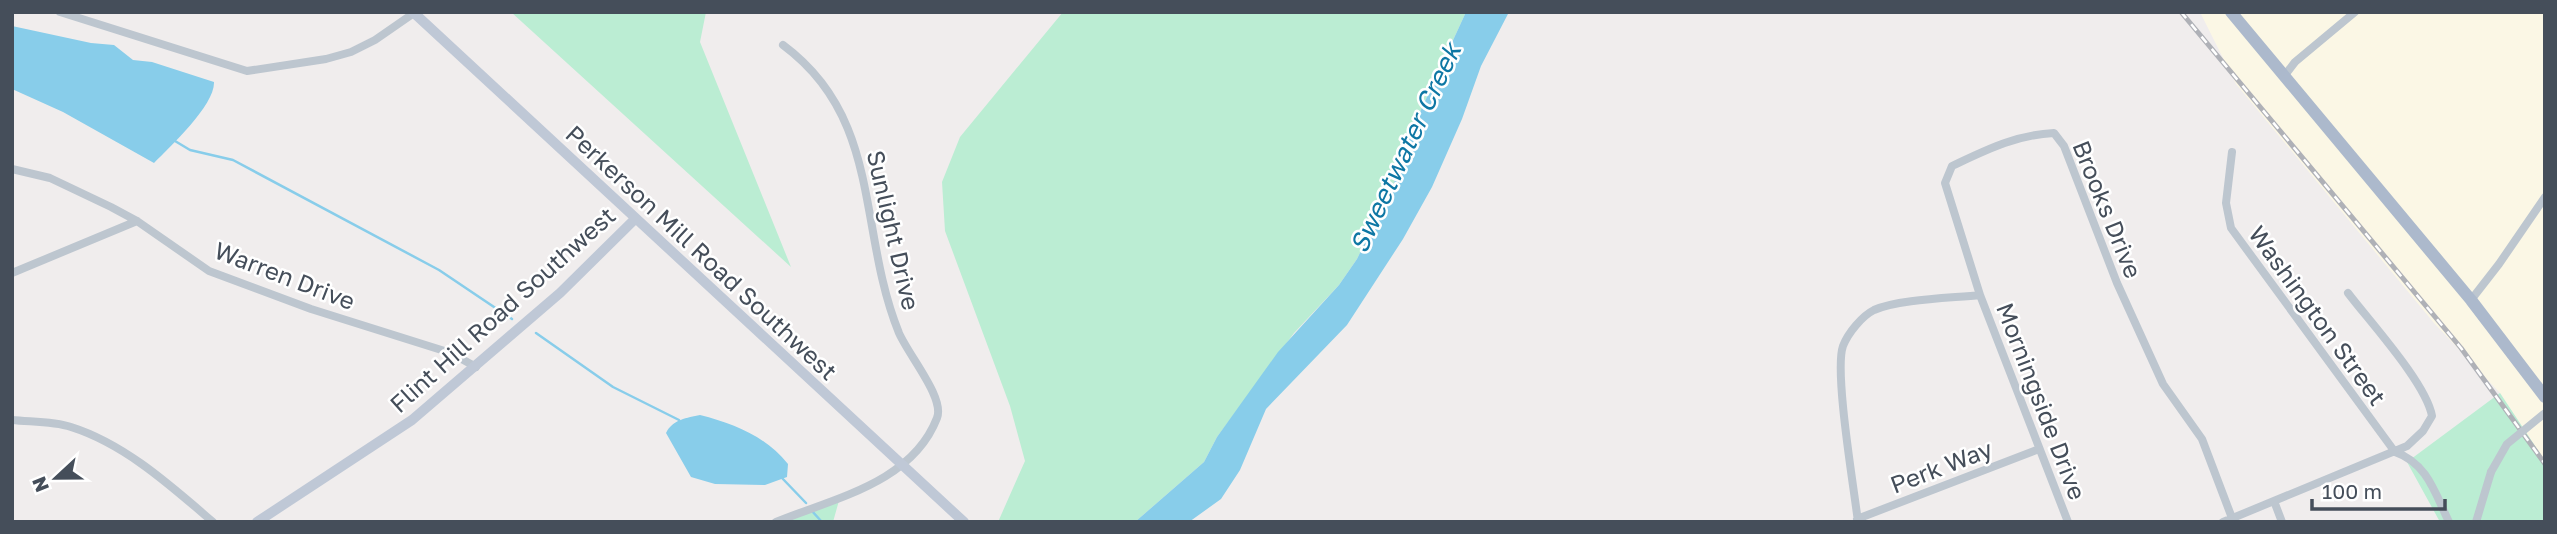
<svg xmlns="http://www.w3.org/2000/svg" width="2557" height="534" font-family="'Golos Text',sans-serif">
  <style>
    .commercial { fill: #fbf7e5 }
    .green { fill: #bbedd3 }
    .water { fill: #88cdea }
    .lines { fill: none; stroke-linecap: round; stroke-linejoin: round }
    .stream { stroke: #88cdea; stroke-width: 2.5 }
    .street { stroke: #bdc6cf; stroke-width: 8 }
    .secondary { stroke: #bfc8d6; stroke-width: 10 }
    .primary { stroke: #acb9cc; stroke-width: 12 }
    .rail-casing { stroke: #afb1b7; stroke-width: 5 }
    .rail { stroke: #fff; stroke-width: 2.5; stroke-dasharray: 8; stroke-linecap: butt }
    .street-bridge { stroke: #bdc6cf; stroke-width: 8 }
    .labels { text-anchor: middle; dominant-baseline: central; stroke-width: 5; stroke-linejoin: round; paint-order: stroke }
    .street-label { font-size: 24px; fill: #454e5a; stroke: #fff }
    .water-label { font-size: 26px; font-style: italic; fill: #0e77a4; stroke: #fff }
  </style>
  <rect width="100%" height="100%" fill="#f0eded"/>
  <!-- commercial -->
  <path class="commercial" d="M 2200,12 L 2545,12 L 2545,461 L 2500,393 L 2434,323 L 2236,84 Z"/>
  <!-- green -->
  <path class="green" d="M 511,12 L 706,12 L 700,42 L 791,267 Z
    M 1063,12 L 1466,12 L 1409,136 L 1402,166 L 1357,259 L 1339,285 L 1294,333 L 1217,437 L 1204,462 L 1135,522 L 998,522 L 1025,461 L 1010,406 L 945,231 L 942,182 L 960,137 Z
    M 2500,393 L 2545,461 L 2545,522 L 2440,522 L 2407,462 Z
    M 840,497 L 833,522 L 776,522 Z"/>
  <!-- water -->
  <path class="water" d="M 1466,12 L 1509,12 L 1481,66 L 1462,119 L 1432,187 L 1403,239 L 1347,325 L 1266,409 L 1240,470 L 1221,499 L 1189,522 L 1135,522 L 1204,462 L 1217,437 L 1278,352 L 1339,285 L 1357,259 L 1402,166 L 1409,136 Z
    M 12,26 L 91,43 L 114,45 L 133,60 L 152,62 L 214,82 C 215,105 171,146 154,163 L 63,112 L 12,89 Z
    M 700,415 C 735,424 765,436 788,464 L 787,477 L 765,485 L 715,484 L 691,477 L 666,433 C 673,419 687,418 700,415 Z"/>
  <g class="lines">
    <!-- stream -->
    <path class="stream" d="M 175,141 L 190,150 L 233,160 L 439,270 L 512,319
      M 536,333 L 613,387 L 679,420
      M 782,478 L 806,503
      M 811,510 L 822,522"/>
    <!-- street -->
    <path class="street" d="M 60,12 L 247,71 L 326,59 L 351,52 L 375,40 L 414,13
      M 2285,75 L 2295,62 L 2355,12
      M 2232,152 L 2226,203 L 2231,228 L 2395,452 C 2427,463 2435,493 2449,522
      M 12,169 L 50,178 L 111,207 L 137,221 L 209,271 L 311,309 L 451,353 L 476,367
      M 12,273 L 137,221
      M 2471,300 L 2499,264 L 2545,197
      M 12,420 C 31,422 53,421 71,427 C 125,444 171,486 213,522
      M 2274,501 L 2282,522
      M 1857,519 L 2039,449
      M 776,522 C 834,498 912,483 937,418 C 945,398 909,356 899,333 C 857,230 883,119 783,45
      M 1858,522 C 1854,488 1834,371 1843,346 C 1848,333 1862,316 1874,310 C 1898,299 1953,298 1980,295
      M 2068,522 L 1980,295 L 1945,183 L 1952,166 C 1986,150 2015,135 2054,133 L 2064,146 L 2117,283 L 2163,384 L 2202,439 L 2232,518
      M 2223,522 L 2407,446 L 2423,431 L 2432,416 C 2426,383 2370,322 2348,293
      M 2476,522 L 2491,472"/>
    <!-- secondary -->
    <path class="secondary" d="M 413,12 L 964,522
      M 257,522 L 412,420 L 560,293 L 635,219"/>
    <!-- primary -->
    <path class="primary" d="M 2231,12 L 2471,300 L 2545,397"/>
    <defs>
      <path id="rail" d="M 2181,12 L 2461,348 L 2545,464"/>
    </defs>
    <!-- rail casing -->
    <use href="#rail" class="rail-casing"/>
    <!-- rail -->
    <use href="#rail" class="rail"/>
    <!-- street-bridge -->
    <path class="street-bridge" d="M 2491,472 L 2507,444 L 2545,413"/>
  </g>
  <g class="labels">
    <!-- street labels -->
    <g class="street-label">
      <text transform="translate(2108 209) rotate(68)">Brooks Drive</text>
      <text transform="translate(894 230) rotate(77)">Sunlight Drive</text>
      <text transform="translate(702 252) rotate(43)">Perkerson Mill Road Southwest</text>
      <text transform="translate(285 275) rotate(21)">Warren Drive</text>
      <text transform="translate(502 309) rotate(-42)">Flint Hill Road Southwest</text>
      <text transform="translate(2318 315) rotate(54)">Washington Street</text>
      <text transform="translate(2042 401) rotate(69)">Morningside Drive</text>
      <text transform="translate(1941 466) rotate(-21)">Perk Way</text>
    </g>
    <!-- water labels -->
    <g class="water-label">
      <text transform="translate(1405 148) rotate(-65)">Sweetwater Creek</text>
    </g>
  </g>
  <!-- border -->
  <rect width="2557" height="534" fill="none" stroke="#454e5a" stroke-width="28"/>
  <!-- north arrow -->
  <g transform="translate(56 478) rotate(248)" stroke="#ffffff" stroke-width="5" paint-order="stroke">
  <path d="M0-5L12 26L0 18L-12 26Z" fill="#454e5a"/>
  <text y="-10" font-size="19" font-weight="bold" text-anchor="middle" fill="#454e5a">N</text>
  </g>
  <!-- scale -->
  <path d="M2312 499v10h133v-10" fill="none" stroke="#454e5a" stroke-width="3.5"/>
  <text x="2322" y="499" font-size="21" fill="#454e5a" stroke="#ffffff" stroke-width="5" paint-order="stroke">100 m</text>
</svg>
